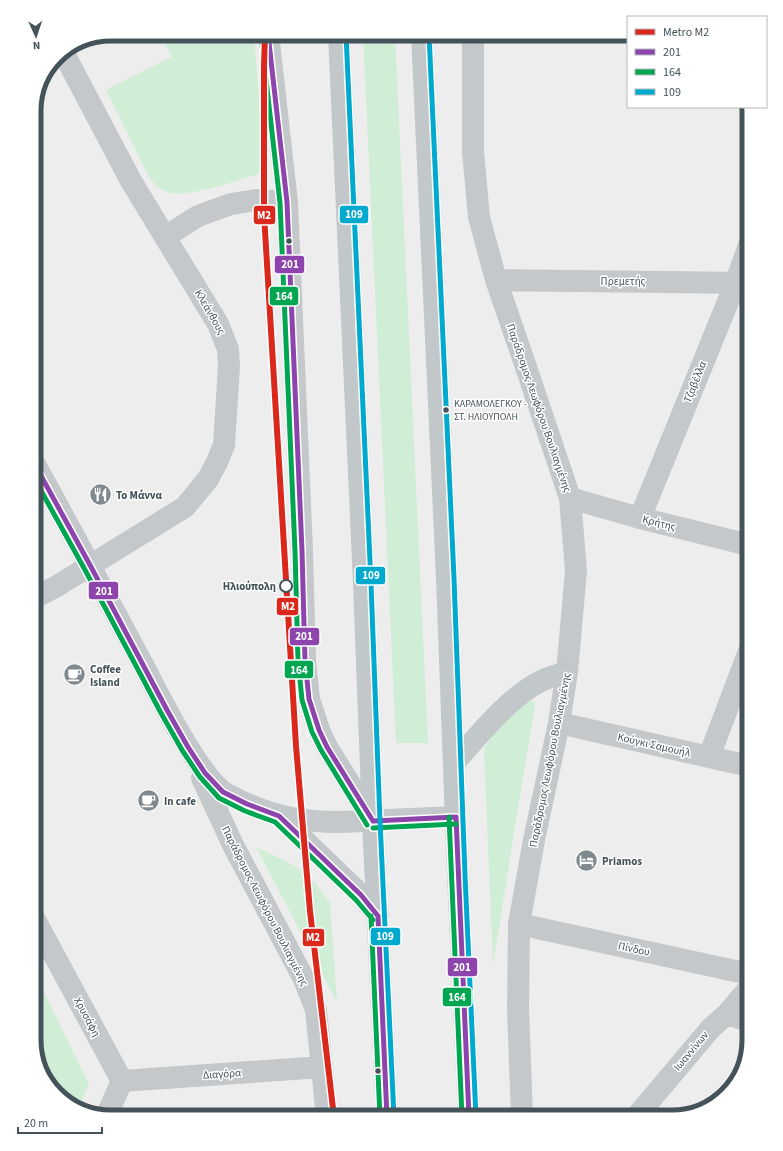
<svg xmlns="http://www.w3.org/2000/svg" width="783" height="1151" font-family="'Source Sans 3',sans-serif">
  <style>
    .green { fill: #d0eed6 }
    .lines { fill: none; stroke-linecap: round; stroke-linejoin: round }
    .minor { stroke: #c4c8ca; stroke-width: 22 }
    .major { stroke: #c2c7c9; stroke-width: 22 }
    .bus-1-casing { stroke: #fff; stroke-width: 8 }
    .bus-2-casing { stroke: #fff; stroke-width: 8 }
    .bus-3-casing { stroke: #fff; stroke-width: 8 }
    .bus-1 { stroke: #8e44ad; stroke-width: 5 }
    .bus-2 { stroke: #00a651; stroke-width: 5 }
    .bus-3 { stroke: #00a9ce; stroke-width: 5 }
    .metro-1-casing { stroke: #fff; stroke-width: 9 }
    .metro-1 { stroke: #da291c; stroke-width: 6 }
    .bus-dot { fill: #44535a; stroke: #fff; stroke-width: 1.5 }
    .stop-dot { fill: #fff; stroke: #44535a; stroke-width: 2 }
    .labels { text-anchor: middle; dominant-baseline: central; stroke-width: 3; stroke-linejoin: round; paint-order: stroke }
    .bus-label { font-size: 10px; fill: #44535a; stroke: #fff; text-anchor: start }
    .street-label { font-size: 11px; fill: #44535a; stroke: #fff }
    .poi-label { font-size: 11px; font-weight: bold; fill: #44535a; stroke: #fff; text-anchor: start }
    .stop-label { font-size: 11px; font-weight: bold; fill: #44535a; stroke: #fff; text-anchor: end }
    .rim { fill: none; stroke: #44535a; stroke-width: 5 }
    .line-badge { stroke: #fff; stroke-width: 1.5 }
    .badge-label { font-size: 11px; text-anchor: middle; font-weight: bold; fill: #fff }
  </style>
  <rect width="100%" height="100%" fill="#eeeded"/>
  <!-- green -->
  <path class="green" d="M 162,34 L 254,34 L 260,112 L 262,167 L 261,171 L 258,174 C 239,180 185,199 167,192 C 160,190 155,185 150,179 L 106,90 L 172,57 L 160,35 Z
    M 363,34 L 395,34 L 428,743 L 396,743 Z
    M 530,701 L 534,701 L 535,707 L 517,814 L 493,966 L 484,749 L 498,726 L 517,708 Z
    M 256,847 L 295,866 L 314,882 L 330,903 L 337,1002 Z
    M 34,972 L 89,1084 L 79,1108 L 68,1104 L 44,1078 L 34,1040 Z"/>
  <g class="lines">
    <!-- minor -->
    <path class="minor" d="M 268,34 L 287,202 L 302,551 L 305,660 L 309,699 L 319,730 L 327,747 L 373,821
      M 473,34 L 473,152 L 479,217 L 496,280 L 527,370 L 570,498 L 576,571 L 567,672 L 559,723 L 534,840 L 519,924 L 518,1009 L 522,1117
      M 165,237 L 198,216 L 231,204 L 256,200 L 287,202
      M 496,280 L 749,283
      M 34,463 C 71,529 106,596 142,663 C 159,695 175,728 195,758 C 203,770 211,782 222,791 C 227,795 235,798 241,801 C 274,817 304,822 341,822 L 456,817
      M 570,498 L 640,518 L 749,545
      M 640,518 L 736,282 L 749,245
      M 34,598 L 57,586 L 185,507 L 208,479 L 217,462 L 224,445 L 229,366 L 228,349 L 218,324 L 131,181 L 63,52
      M 559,723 L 749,766
      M 709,757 L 749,651
      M 202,778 L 233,845 L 304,979 L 316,1010 L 327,1117
      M 34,918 L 122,1081
      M 519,924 L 749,974
      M 727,1014 L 749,1021
      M 122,1081 L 322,1067
      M 106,1117 L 122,1081
      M 636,1117 L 711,1028 L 727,1014 L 749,988"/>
    <!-- major -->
    <path class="major" d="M 339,34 L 364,583 L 373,821 L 387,1117
      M 422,34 L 447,578 L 458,875 L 469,1117
      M 454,763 C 478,736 509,697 541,681 C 549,677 558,675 567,672
      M 279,816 L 361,895 L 378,916"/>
    <defs>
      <path id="bus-1" d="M 268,34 L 287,202 L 302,551 L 305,660 L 309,699 L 319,730 L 327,747 L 373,821
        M 34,463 L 90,565 L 167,710 L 188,747 L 205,773 L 223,792 L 247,804 L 279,816 L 361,895 L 378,916
        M 456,817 L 469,1117
        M 373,821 L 456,817
        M 378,916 L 387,1117"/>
      <path id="bus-2" d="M 261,35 L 280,203 L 295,551 L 298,660 L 302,700 L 312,732 L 321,750 L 367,825
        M 34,478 L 84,568 L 161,713 L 182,750 L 200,777 L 219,798 L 245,811 L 275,822 L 356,900 L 373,920
        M 449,817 L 462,1117
        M 373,828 L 456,824
        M 371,916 L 380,1117"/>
      <path id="bus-3" d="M 346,34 L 371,583 L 380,821 L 394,1117
        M 429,34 L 454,578 L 465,875 L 476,1117"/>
    </defs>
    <!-- bus-1 casing -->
    <use href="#bus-1" class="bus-1-casing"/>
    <!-- bus-2 casing -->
    <use href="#bus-2" class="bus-2-casing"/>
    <!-- bus-3 casing -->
    <use href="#bus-3" class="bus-3-casing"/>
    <!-- bus-1 -->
    <use href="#bus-1" class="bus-1"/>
    <!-- bus-2 -->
    <use href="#bus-2" class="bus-2"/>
    <!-- bus-3 -->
    <use href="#bus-3" class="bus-3"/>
    <defs>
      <path id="metro-1" d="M 265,34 L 264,66 L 264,214 L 296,746 L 310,911 L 334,1117"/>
    </defs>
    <!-- metro-1 casing -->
    <use href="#metro-1" class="metro-1-casing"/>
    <!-- metro-1 -->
    <use href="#metro-1" class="metro-1"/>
  </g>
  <!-- icons -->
  <defs>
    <symbol id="restaurant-disc" viewBox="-11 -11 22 22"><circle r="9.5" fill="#80898d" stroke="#fff"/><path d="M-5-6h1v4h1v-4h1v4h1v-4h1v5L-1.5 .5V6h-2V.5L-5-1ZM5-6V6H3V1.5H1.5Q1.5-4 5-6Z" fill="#fff"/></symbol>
    <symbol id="cafe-disc" viewBox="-11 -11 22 22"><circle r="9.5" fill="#80898d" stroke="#fff"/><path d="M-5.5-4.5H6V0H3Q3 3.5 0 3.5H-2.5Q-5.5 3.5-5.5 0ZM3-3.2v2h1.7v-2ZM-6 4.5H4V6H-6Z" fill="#fff"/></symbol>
    <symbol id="hotel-disc" viewBox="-11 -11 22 22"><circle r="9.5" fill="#80898d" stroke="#fff"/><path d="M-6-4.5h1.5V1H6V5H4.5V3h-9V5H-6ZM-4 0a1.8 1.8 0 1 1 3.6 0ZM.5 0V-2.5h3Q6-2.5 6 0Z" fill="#fff"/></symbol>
  </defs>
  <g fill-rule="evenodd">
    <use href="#restaurant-disc" x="88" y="482" width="25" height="25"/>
    <use href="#cafe-disc" x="62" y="662" width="25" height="25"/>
    <use href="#cafe-disc" x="136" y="788" width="25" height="25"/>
    <use href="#hotel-disc" x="574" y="848" width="25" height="25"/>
  </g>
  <!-- markers -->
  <g class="bus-dot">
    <circle cx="289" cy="241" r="3.5"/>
    <circle cx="446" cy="410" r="3.5"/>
    <circle cx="378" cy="1071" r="3.5"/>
  </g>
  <circle class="stop-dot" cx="286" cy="586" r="6"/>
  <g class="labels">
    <!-- bus labels -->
    <g class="bus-label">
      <text x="454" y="404">ΚΑΡΑΜΟΛΕΓΚΟΥ -<tspan x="454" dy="13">ΣΤ. ΗΛΙΟΥΠΟΛΗ</tspan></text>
    </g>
    <!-- street labels -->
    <g class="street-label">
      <text x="623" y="281">Πρεμετής</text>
      <text transform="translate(210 312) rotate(60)">Κλεάνθους</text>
      <text transform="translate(695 382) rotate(-68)">Τζαβέλλα</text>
      <text transform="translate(539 408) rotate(71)">Παράδρομος Λεωφόρου Βουλιαγμένης</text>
      <text transform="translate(659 523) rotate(14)">Κρήτης</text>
      <text transform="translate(654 745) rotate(13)">Κούγκι Σαμουήλ</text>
      <text transform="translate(550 760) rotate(-79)">Παράδρομος Λεωφόρου Βουλιαγμένης</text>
      <text transform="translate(265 906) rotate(63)">Παράδρομος Λεωφόρου Βουλιαγμένης</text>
      <text transform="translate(634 949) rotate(12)">Πίνδου</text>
      <text transform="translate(87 1017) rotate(62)">Χρυσάφη</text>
      <text transform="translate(691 1051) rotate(-50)">Ιωαννίνων</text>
      <text transform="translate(222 1074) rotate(-4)">Διαγόρα</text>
    </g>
    <!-- poi labels -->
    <g class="poi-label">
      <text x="116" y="495">Το Μάννα</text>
      <text x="90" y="669">Coffee<tspan x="90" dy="13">Island</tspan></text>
      <text x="164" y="801">In cafe</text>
      <text x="602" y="861">Priamos</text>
    </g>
    <!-- stop labels -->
    <g class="stop-label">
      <text x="276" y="586">Ηλιούπολη</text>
    </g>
  </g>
  <!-- crop -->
  <path d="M0 0H783V1151H0ZM111 41H672A70 70 0 0 1 742 111V1040A70 70 0 0 1 672 1110H111A70 70 0 0 1 41 1040V111A70 70 0 0 1 111 41Z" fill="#fff" fill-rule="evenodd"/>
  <path class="rim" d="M111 41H672A70 70 0 0 1 742 111V1040A70 70 0 0 1 672 1110H111A70 70 0 0 1 41 1040V111A70 70 0 0 1 111 41Z"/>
  <g class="line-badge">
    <rect x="339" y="205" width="30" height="19" rx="4" fill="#00a9ce"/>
    <rect x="253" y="205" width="23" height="20" rx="4" fill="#da291c"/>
    <rect x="274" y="255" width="31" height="19" rx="4" fill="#8e44ad"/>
    <rect x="269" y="286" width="30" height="20" rx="4" fill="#00a651"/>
    <rect x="355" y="566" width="31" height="19" rx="4" fill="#00a9ce"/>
    <rect x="88" y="581" width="31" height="19" rx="4" fill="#8e44ad"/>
    <rect x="276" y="597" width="23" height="19" rx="4" fill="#da291c"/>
    <rect x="289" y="627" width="31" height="19" rx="4" fill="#8e44ad"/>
    <rect x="284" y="660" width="30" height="19" rx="4" fill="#00a651"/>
    <rect x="370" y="927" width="31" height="19" rx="4" fill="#00a9ce"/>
    <rect x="302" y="928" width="23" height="19" rx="4" fill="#da291c"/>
    <rect x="447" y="957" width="31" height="20" rx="4" fill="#8e44ad"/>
    <rect x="442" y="987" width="30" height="20" rx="4" fill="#00a651"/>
  </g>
  <g class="badge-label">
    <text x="354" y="218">109</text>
    <text x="264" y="219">Μ2</text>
    <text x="290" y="268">201</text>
    <text x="284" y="300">164</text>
    <text x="371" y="579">109</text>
    <text x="104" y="595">201</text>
    <text x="288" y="610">Μ2</text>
    <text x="304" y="640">201</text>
    <text x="299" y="674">164</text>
    <text x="385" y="940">109</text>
    <text x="313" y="941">Μ2</text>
    <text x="462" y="971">201</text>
    <text x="457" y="1001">164</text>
  </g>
  <!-- legend -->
  <rect x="627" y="16" width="140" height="92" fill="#ffffff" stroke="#b4babd"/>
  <rect x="635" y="29" width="20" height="6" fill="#da291c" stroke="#b4babd"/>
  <text x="663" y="36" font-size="12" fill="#44535a">Metro Μ2</text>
  <rect x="635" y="49" width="20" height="6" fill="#8e44ad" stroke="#b4babd"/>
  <text x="663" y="56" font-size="12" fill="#44535a">201</text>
  <rect x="635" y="69" width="20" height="6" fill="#00a651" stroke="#b4babd"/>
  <text x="663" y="76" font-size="12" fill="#44535a">164</text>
  <rect x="635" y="89" width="20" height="6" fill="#00a9ce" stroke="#b4babd"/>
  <text x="663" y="96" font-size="12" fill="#44535a">109</text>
  <!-- north arrow -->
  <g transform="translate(36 36) rotate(177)" stroke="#ffffff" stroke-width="3" paint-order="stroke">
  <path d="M0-3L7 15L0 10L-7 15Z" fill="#44535a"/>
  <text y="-6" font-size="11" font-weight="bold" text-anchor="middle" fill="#44535a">N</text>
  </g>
  <!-- scale -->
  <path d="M18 1127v6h84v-6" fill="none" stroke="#44535a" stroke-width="2"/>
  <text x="24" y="1127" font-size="12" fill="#44535a" stroke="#ffffff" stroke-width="3" paint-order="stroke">20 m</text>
</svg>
